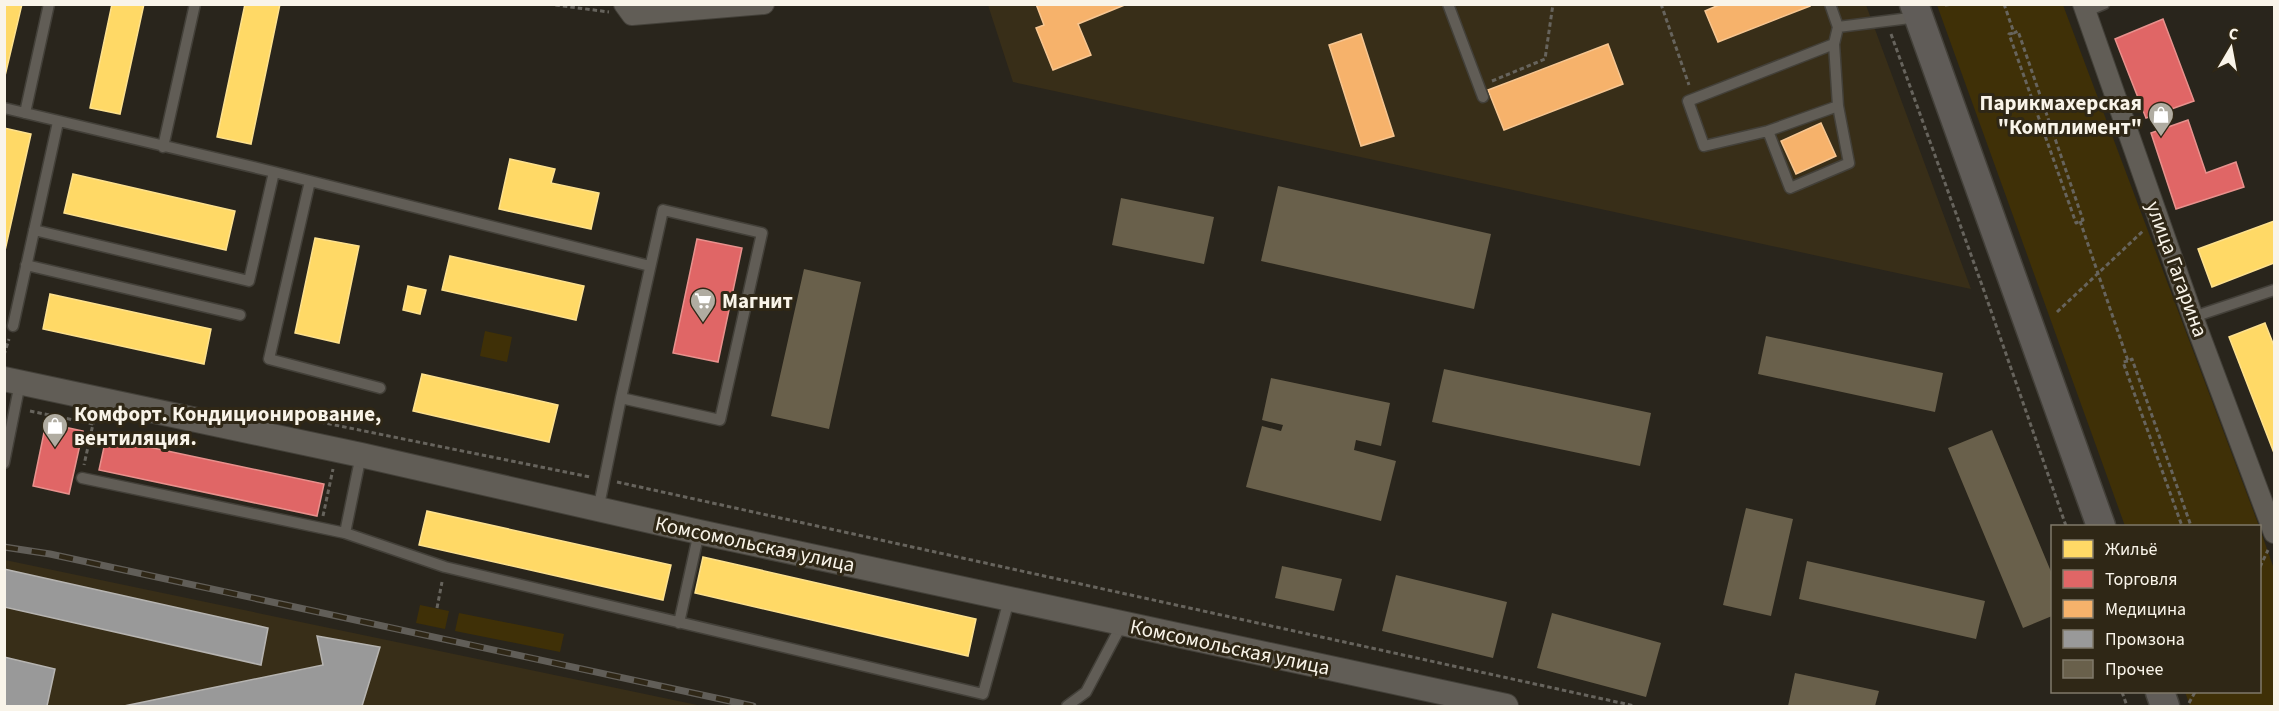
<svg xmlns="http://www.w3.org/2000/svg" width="2279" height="711" font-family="'Source Sans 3',sans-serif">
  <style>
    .built { fill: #382e18 }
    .green { fill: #3f3007 }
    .homes { fill: #ffd966; stroke: #fde18d; stroke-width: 1.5 }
    .shops { fill: #e06666; stroke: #e8918d; stroke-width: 1.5 }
    .health { fill: #f6b26b; stroke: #f7c691; stroke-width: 1.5 }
    .industry { fill: #999; stroke: #b6b4b1; stroke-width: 1.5 }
    .building { fill: #69604b }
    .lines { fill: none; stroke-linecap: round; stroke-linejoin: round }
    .service-casing { stroke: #434039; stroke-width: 13 }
    .minor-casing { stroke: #434039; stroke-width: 22 }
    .tertiary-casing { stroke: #434039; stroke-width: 26 }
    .secondary-casing { stroke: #434039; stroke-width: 31 }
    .path { stroke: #67645d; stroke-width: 3; stroke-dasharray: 4.5 3; stroke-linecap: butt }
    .service { stroke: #615d56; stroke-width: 10 }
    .minor { stroke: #615d56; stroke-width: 20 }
    .tertiary { stroke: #615d56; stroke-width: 24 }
    .secondary { stroke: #605c58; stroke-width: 28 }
    .rail-casing { stroke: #615e58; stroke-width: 7 }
    .rail { stroke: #2f2716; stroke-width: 4.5; stroke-dasharray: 14; stroke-linecap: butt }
    .labels { text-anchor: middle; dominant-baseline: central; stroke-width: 6; stroke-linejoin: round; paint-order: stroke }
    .poi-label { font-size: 21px; font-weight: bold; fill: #f9f4e9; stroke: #2f2716; text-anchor: start }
    .street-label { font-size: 21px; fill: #f9f4e9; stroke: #2f2716 }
  </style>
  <rect width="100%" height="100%" fill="#29251c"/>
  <!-- built -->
  <path class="built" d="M 988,5 L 1866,5 L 1971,289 L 1013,82 Z
    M 5,560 L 702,706 L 5,706 Z"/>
  <!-- green -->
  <path class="green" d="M 1937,5 L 2063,5 L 2259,526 L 2125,526 Z
    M 485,331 L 512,337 L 507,362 L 480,356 Z
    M 2260,529 L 2274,569 L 2274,706 L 2190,706 L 2185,692 L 2260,692 Z
    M 420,605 L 449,611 L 445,629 L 416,623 Z
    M 459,613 L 564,634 L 560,652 L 455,631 Z"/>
  <!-- homes -->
  <path class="homes" d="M 4,4 L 22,4 L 4,80 Z
    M 112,4 L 144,4 L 120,114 L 90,108 Z
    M 245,4 L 280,4 L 251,144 L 217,137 Z
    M 4,128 L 31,134 L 4,255 Z
    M 510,159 L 555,169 L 551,183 L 599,193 L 591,229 L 499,209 Z
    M 73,174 L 235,211 L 226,250 L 64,213 Z
    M 2274,221 L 2274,263 L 2212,287 L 2198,249 Z
    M 315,238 L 359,246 L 339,343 L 295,333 Z
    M 450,256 L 584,286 L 576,320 L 442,290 Z
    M 408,286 L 426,290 L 420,314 L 403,310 Z
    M 50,294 L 211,329 L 204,364 L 43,329 Z
    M 2265,323 L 2274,346 L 2274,453 L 2229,337 Z
    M 422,374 L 558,405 L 549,442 L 413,411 Z
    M 427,511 L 671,565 L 663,600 L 419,545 Z
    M 703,557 L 976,619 L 968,656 L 695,593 Z"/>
  <!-- shops -->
  <path class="shops" d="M 2163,19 L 2194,101 L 2146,118 L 2115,39 Z
    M 2188,120 L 2206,173 L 2236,162 L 2244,187 L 2176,209 L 2151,133 Z
    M 697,239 L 742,248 L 718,362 L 673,353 Z
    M 46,423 L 83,431 L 69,494 L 33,486 Z
    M 106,438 L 324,484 L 317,516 L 99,470 Z"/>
  <!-- health -->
  <path class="health" d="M 1036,4 L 1127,4 L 1078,24 L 1091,55 L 1053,70 L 1036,28 L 1044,25 Z
    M 1721,4 L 1809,4 L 1810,6 L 1718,42 L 1705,11 Z
    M 1361,34 L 1394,136 L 1361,146 L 1329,45 Z
    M 1608,44 L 1623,84 L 1504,130 L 1488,90 Z
    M 1821,123 L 1836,156 L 1796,174 L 1781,141 Z"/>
  <!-- industry -->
  <path class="industry" d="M 4,569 L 268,628 L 261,665 L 4,607 Z
    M 317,636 L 380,647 L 362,706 L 124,706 L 323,665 Z
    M 4,657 L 55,669 L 47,706 L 4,706 Z"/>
  <!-- building -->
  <path class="building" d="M 1278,186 L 1491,234 L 1474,309 L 1261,261 Z
    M 1121,198 L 1214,217 L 1204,264 L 1112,245 Z
    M 804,269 L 861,282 L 829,429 L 771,416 Z
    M 1766,336 L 1943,373 L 1935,412 L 1758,374 Z
    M 1444,369 L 1651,413 L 1640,466 L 1432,422 Z
    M 1271,378 L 1390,403 L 1381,446 L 1356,440 L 1354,450 L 1396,461 L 1381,521 L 1246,487 L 1262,426 L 1281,431 L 1283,425 L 1262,420 Z
    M 1992,430 L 2052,574 L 2052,616 L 2023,628 L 1948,448 Z
    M 1746,508 L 1793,519 L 1771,616 L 1723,605 Z
    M 1807,561 L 1985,601 L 1976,639 L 1799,599 Z
    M 1282,566 L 1342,579 L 1334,611 L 1275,598 Z
    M 1396,575 L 1507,602 L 1493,658 L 1382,631 Z
    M 1552,613 L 1661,643 L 1646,697 L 1537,668 Z
    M 1795,673 L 1879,691 L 1875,706 L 1788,706 Z"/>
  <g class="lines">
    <defs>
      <path id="service" d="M 1448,4 L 1483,97
        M 1830,4 L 1838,27 L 1918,17
        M 2085,12 L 2104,4
        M 1834,44 L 1838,106 L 1768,131 L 1704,146 L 1688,101 L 1834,44 L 1838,27
        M 4,108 L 274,172 L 650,266
        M 25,113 L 49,4
        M 1768,131 L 1790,188 L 1849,163 L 1838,106
        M 163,147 L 195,4
        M 310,181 L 269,359 L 380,388
        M 34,230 L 249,281 L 274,172
        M 26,265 L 240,315
        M 2193,317 L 2274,290
        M 13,326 L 58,122
        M 361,455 L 345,533 L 445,567 L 983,694 L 1009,600
        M 4,463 L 20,383
        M 82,478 L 345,533
        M 598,510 L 621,398 L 663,210 L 762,233 L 720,420 L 621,398
        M 679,623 L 699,532
        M 1067,706 L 1086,692 L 1122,624"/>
      <path id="minor" d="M 624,4 L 632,15 L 764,4
        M 2083,4 L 2193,317 L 2274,533"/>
      <path id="tertiary" d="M 4,379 L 361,455 L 699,532 L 1506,706"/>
      <path id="secondary" d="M 1914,4 L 2101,526
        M 2160,692 L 2165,706"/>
    </defs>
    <!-- service casing -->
    <use href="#service" class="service-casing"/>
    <!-- minor casing -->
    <use href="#minor" class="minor-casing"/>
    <!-- tertiary casing -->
    <use href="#tertiary" class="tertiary-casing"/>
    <!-- secondary casing -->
    <use href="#secondary" class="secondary-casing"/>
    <!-- path -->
    <path class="path" d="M 548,4 L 609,12
      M 1661,4 L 1689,85
      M 2004,4 L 2014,33 L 2018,31 L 2083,220 L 2076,223 L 2009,34 L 2014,33
      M 1945,5 L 1953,4
      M 1891,34 L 1983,288 L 2066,526
      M 1492,81 L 1545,59 L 1553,4
      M 2080,221 L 2128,361 L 2132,359 L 2191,526
      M 2057,312 L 2143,231
      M 4,355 L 9,339
      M 2128,361 L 2123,362 L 2182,526
      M 30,411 L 93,424 L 84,465
      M 276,413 L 590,477
      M 617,482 L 1635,706
      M 323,516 L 333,469
      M 2260,567 L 2268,550
      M 437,608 L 442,582
      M 2122,692 L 2127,706
      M 2189,703 L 2195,692"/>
    <!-- service -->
    <use href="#service" class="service"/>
    <!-- minor -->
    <use href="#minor" class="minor"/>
    <!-- tertiary -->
    <use href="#tertiary" class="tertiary"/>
    <!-- secondary -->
    <use href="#secondary" class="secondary"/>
    <defs>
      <path id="rail" d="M 4,547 L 50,554 L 753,706"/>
    </defs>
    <!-- rail casing -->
    <use href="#rail" class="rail-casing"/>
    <!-- rail -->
    <use href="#rail" class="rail"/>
  </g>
  <!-- icons -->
  <defs>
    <symbol id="shop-pin" viewBox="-11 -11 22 30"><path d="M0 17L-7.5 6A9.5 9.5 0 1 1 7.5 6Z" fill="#b0aca1" stroke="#2f2716"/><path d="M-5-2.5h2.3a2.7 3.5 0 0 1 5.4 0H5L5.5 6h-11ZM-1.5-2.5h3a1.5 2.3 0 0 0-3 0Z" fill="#fff"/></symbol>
    <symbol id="supermarket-pin" viewBox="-11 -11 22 30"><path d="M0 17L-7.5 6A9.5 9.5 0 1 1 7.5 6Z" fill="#b0aca1" stroke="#2f2716"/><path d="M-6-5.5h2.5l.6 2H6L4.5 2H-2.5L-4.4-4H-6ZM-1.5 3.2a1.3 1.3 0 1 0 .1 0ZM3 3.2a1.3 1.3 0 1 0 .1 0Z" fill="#fff"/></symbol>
  </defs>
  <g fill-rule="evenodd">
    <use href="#shop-pin" x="2146" y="100" width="30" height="40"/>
    <use href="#supermarket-pin" x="688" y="286" width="30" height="40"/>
    <use href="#shop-pin" x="40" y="411" width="30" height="40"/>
  </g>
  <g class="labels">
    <!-- poi labels -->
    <g class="poi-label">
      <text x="2142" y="103" text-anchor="end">Парикмахерская<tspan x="2142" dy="24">"Комплимент"</tspan></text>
      <text x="722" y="301">Магнит</text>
      <text x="74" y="414">Комфорт. Кондиционирование,<tspan x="74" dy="24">вентиляция.</tspan></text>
    </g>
    <!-- street labels -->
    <g class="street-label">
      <text transform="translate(2177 269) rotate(70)">улица Гагарина</text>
      <text transform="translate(755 544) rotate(12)">Комсомольская улица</text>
      <text transform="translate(1230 647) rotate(12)">Комсомольская улица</text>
    </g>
  </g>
  <!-- border -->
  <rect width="2279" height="711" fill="none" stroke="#f9f4e9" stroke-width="12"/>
  <!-- legend -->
  <rect x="2051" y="525" width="210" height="168" fill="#2f2716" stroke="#80796a" stroke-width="1.5"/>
  <rect x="2063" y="540" width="30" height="18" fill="#ffd966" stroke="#80796a" stroke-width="1.5"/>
  <text x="2105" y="555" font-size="18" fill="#f9f4e9">Жильё</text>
  <rect x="2063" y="570" width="30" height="18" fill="#e06666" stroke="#80796a" stroke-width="1.5"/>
  <text x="2105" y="585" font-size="18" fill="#f9f4e9">Торговля</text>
  <rect x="2063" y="600" width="30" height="18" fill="#f6b26b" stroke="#80796a" stroke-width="1.5"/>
  <text x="2105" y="615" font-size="18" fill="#f9f4e9">Медицина</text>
  <rect x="2063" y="630" width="30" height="18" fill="#999999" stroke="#80796a" stroke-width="1.5"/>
  <text x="2105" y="645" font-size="18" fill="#f9f4e9">Промзона</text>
  <rect x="2063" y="660" width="30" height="18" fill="#69604b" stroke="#80796a" stroke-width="1.5"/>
  <text x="2105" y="675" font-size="18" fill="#f9f4e9">Прочее</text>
  <!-- north arrow -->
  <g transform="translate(2231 48) rotate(10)" stroke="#2f2716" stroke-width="4.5" paint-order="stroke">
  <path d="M0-4.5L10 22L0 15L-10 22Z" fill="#f9f4e9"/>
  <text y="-9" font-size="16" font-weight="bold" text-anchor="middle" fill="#f9f4e9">С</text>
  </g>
</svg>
